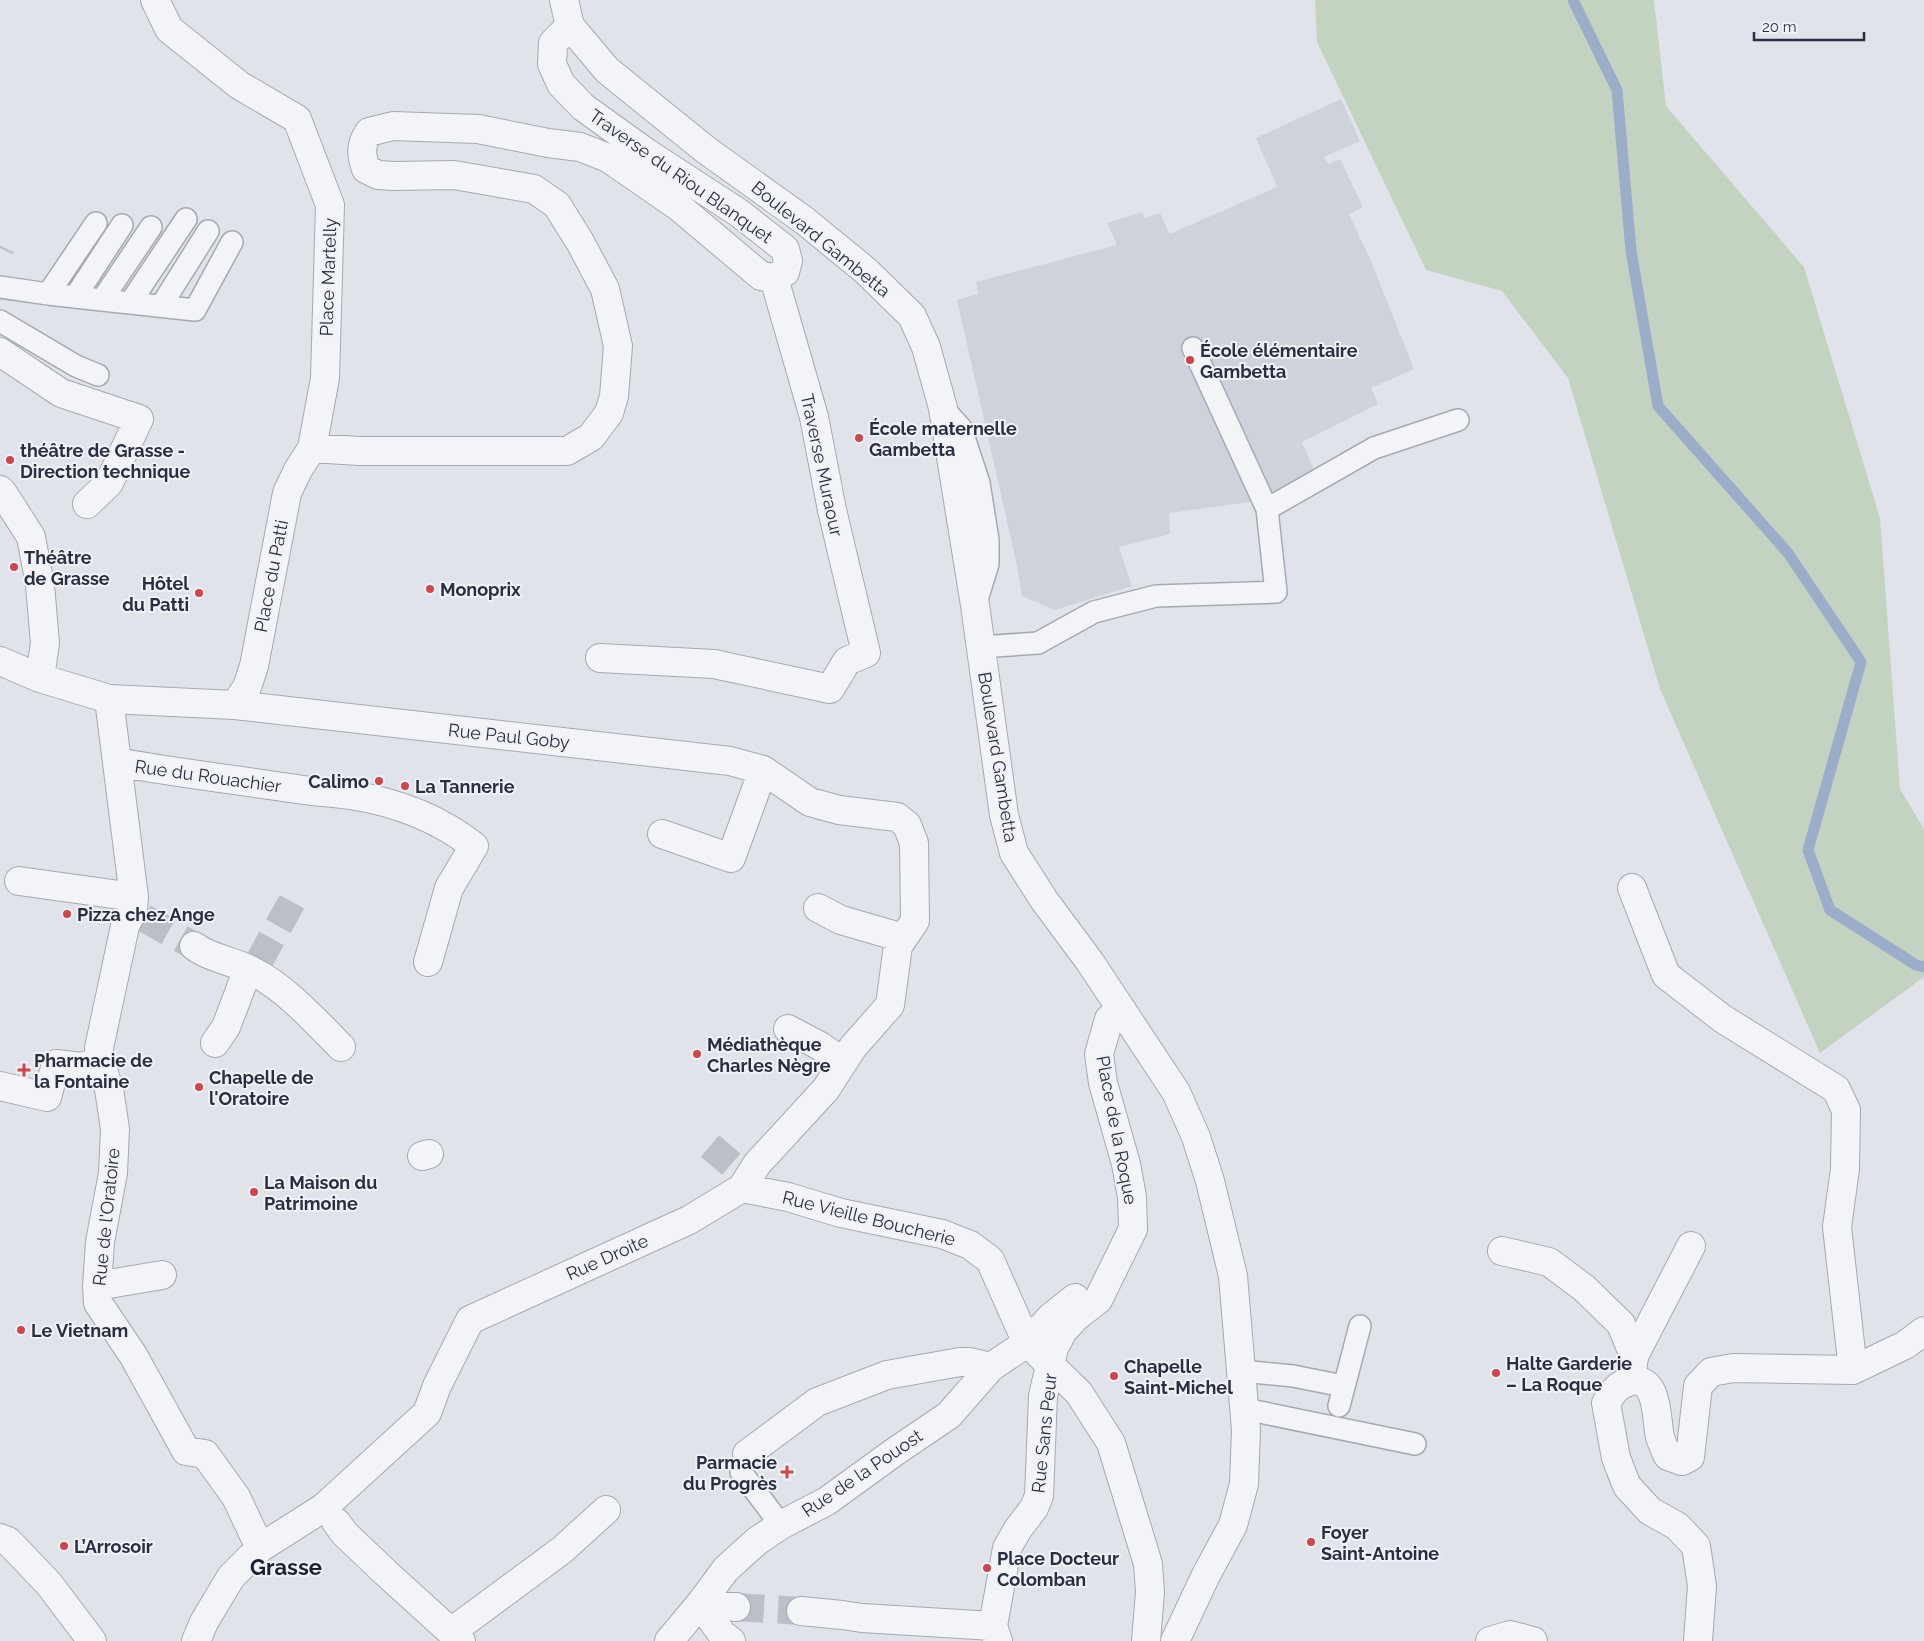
<svg xmlns="http://www.w3.org/2000/svg" width="1924" height="1641" font-family="Raleway,sans-serif">
  <style>
    .built { fill: #ced2db }
    .green { fill: #c4d3c1 }
    .lines { fill: none; stroke-linecap: round; stroke-linejoin: round }
    .stream { stroke: #9badc9; stroke-width: 11 }
    .pedestrian-tunnel { stroke: #bbbfc7; stroke-width: 28; stroke-dasharray: 28 14; stroke-linecap: butt }
    .minor-tunnel { stroke: #bbbfc7; stroke-width: 28; stroke-dasharray: 28 14; stroke-linecap: butt }
    .service-casing { stroke: #a5a9b3; stroke-width: 24 }
    .pedestrian-casing { stroke: #a5a9b3; stroke-width: 30 }
    .minor-casing { stroke: #a5a9b3; stroke-width: 30 }
    .tertiary-casing { stroke: #a5a9b3; stroke-width: 30 }
    .service { stroke: #f3f4f7; stroke-width: 21 }
    .pedestrian { stroke: #f3f4f7; stroke-width: 28 }
    .minor { stroke: #f3f4f7; stroke-width: 28 }
    .tertiary { stroke: #f3f4f7; stroke-width: 28 }
    .poi-dot { fill: #cd464d; stroke: #f0f2f6; stroke-width: 2 }
    .labels { text-anchor: middle; dominant-baseline: central; stroke-width: 4; stroke-linejoin: round; paint-order: stroke }
    .street-label { font-size: 18px; fill: #292f40; stroke: #f0f2f6 }
    .poi-label { font-size: 18px; font-weight: bold; fill: #292f40; stroke: #f0f2f6; text-anchor: start }
    .district-label { font-size: 22px; font-weight: bold; fill: #1b2031; stroke: #f0f2f6 }
  </style>
  <rect width="100%" height="100%" fill="#e0e3e9"/>
  <!-- built -->
  <path class="built" d="M 1341,99 L 1360,141 L 1324,157 L 1328,164 L 1340,159 L 1363,207 L 1349,214 L 1371,261 L 1414,369 L 1371,388 L 1378,404 L 1302,442 L 1315,472 L 1257,501 L 1169,513 L 1170,534 L 1119,547 L 1132,586 L 1055,610 L 1022,596 L 1016,561 L 957,300 L 978,294 L 976,282 L 1117,245 L 1107,223 L 1142,212 L 1145,218 L 1160,213 L 1169,233 L 1172,233 L 1277,187 L 1256,138 Z"/>
  <!-- green -->
  <path class="green" d="M 1315,0 L 1654,0 L 1666,106 L 1804,267 L 1880,518 L 1900,789 L 1924,829 L 1924,977 L 1820,1053 L 1660,689 L 1568,378 L 1502,291 L 1426,270 L 1317,42 Z"/>
  <g class="lines">
    <!-- stream -->
    <path class="stream" d="M 1573,0 L 1617,90 L 1631,251 L 1658,406 L 1788,553 L 1861,662 L 1808,850 L 1830,910 L 1916,965 L 1924,967"/>
    <!-- pedestrian-tunnel -->
    <path class="pedestrian-tunnel" d="M 0,248 L 1,246
      M 144,918 L 194,946
      M 258,963 L 293,900
      M 710,1146 L 738,1170"/>
    <!-- minor-tunnel -->
    <path class="minor-tunnel" d="M 736,1607 L 801,1611"/>
    <defs>
      <path id="service" d="M 0,287 L 48,294 L 102,300 L 151,227
        M 48,294 L 96,223
        M 75,297 L 122,225
        M 102,300 L 195,310 L 232,242
        M 130,303 L 186,219
        M 161,306 L 208,231
        M 0,321 L 76,366 L 98,375
        M 943,408 L 961,428 L 979,483 L 988,540 L 988,564 L 976,603
        M 1267,509 L 1374,448 L 1458,420
        M 981,647 L 1038,643 L 1094,612 L 1156,596 L 1276,592 L 1267,509 L 1193,348
        M 1242,1371 L 1293,1376 L 1343,1386
        M 1339,1406 L 1360,1326
        M 1245,1409 L 1415,1444
        M 741,1472 L 781,1525"/>
      <path id="pedestrian" d="M 0,352 L 61,393 L 139,419 L 109,483 L 87,504
        M 109,699 L 134,897 L 133,910 L 125,926 L 99,1048 L 100,1061 L 109,1089 L 115,1129 L 113,1173 L 100,1242 L 97,1286 L 98,1303 L 133,1355 L 186,1451 L 205,1454 L 236,1497 L 260,1548
        M 235,705 L 730,761 L 763,770 L 810,802 L 839,810 L 897,817 L 907,825 L 914,843 L 915,921 L 898,946 L 890,1005 L 853,1047 L 826,1089 L 757,1164 L 742,1188
        M 117,762 C 177,773 237,780 297,789 C 314,792 332,792 350,795 C 396,802 437,817 474,846 L 449,888 L 428,962
        M 662,834 L 731,858 L 763,770
        M 19,881 L 134,897
        M 818,908 L 841,920 L 903,938
        M 194,946 C 211,959 235,961 254,972 C 287,989 315,1021 341,1047
        M 788,1029 L 820,1046 L 843,1062
        M 215,1043 L 226,1027 L 248,969
        M 0,1086 L 47,1097 L 56,1064 L 82,1067 L 100,1061
        M 422,1156 L 429,1154
        M 742,1188 L 788,1197 L 841,1213 L 942,1234 L 970,1245 L 990,1260 L 1027,1343
        M 97,1286 L 162,1275
        M 1634,1356 L 1691,1246
        M 747,1454 L 817,1402 L 887,1375 L 960,1362 L 970,1362 L 991,1367
        M 336,1522 L 345,1534 L 386,1573 L 461,1641
        M 0,1538 L 8,1541 L 49,1584 L 92,1641
        M 451,1632 L 562,1550 L 606,1510
        M 196,1641 L 204,1622 L 231,1577 L 260,1548 L 323,1508 L 427,1413 L 437,1386 L 470,1320 L 689,1220 L 742,1188
        M 669,1641 L 700,1604 L 722,1634 L 731,1641"/>
      <path id="minor" d="M 312,448 L 359,451 L 567,451 L 591,437 L 609,413 L 614,396 L 618,346 L 605,289 L 580,242 L 557,205 L 534,189 L 454,175 L 394,176 L 378,175 L 366,169 C 361,154 360,145 369,132 L 393,126 L 478,129 L 548,143 L 580,147 L 608,158 L 679,207 L 761,276 L 774,278 L 785,272 L 788,261 L 785,249 L 739,213 L 647,153 L 583,107 L 561,84 L 552,64 L 553,43 L 570,26
        M 0,490 L 3,493 L 31,537 L 40,585 L 45,643 L 40,678
        M 600,658 L 714,664 L 830,689 L 847,661 L 866,653 L 832,510 L 814,417 L 774,278
        M 0,661 L 40,678 L 109,699 L 235,705 L 247,687 L 254,666 L 287,493 L 298,470 L 312,448 L 325,378 L 330,205 L 297,119 L 239,85 L 169,29 L 155,0
        M 1632,888 L 1666,975 L 1723,1019 L 1836,1089 L 1846,1110 L 1845,1169 L 1837,1227 L 1853,1370
        M 1502,1251 L 1549,1262 L 1584,1288 L 1621,1324 L 1634,1356 L 1631,1381
        M 1039,1354 L 1079,1393 L 1111,1443 L 1148,1564 L 1150,1592 L 1146,1641
        M 700,1604 L 726,1569 L 757,1541 L 781,1525 L 827,1501 L 893,1453 L 949,1415 L 991,1367 L 1027,1343 L 1051,1317 L 1075,1298
        M 700,1604 L 736,1607
        M 801,1611 L 842,1615 L 862,1618 L 993,1626
        M 998,1641 L 993,1626 L 1007,1548 L 1018,1529 L 1034,1508 L 1039,1496 L 1043,1396 L 1054,1348 L 1063,1331 L 1076,1317 L 1098,1300 L 1133,1229 L 1132,1197 L 1126,1164 L 1103,1083 L 1099,1054 L 1109,1019 L 1122,1010
        M 1490,1641 L 1510,1635 L 1533,1641
        M 1698,1641 L 1702,1586 L 1696,1546 L 1677,1526 L 1650,1511 L 1627,1486 L 1616,1458 L 1606,1403 C 1613,1392 1617,1384 1632,1381 C 1659,1377 1656,1420 1660,1437 C 1662,1444 1665,1450 1668,1456 L 1682,1461 L 1690,1457 L 1698,1386 L 1711,1372 L 1733,1368 L 1853,1370 L 1905,1345 L 1924,1331"/>
      <path id="tertiary" d="M 564,0 L 570,26 L 607,70 L 706,150 L 805,221 L 866,271 L 912,316 L 926,347 L 943,408 L 975,605 L 1004,815 L 1014,853 L 1044,900 L 1090,962 L 1176,1092 L 1196,1137 L 1210,1181 L 1233,1276 L 1246,1430 L 1244,1484 L 1233,1525 L 1206,1575 L 1175,1641"/>
    </defs>
    <!-- service casing -->
    <use href="#service" class="service-casing"/>
    <!-- pedestrian casing -->
    <use href="#pedestrian" class="pedestrian-casing"/>
    <!-- minor casing -->
    <use href="#minor" class="minor-casing"/>
    <!-- tertiary casing -->
    <use href="#tertiary" class="tertiary-casing"/>
    <!-- service -->
    <use href="#service" class="service"/>
    <!-- pedestrian -->
    <use href="#pedestrian" class="pedestrian"/>
    <!-- minor -->
    <use href="#minor" class="minor"/>
    <!-- tertiary -->
    <use href="#tertiary" class="tertiary"/>
  </g>
  <!-- markers -->
  <g class="poi-dot">
    <circle cx="1190" cy="360" r="5"/>
    <circle cx="859" cy="438" r="5"/>
    <circle cx="10" cy="460" r="5"/>
    <circle cx="14" cy="567" r="5"/>
    <circle cx="430" cy="589" r="5"/>
    <circle cx="199" cy="593" r="5"/>
    <circle cx="379" cy="781" r="5"/>
    <circle cx="405" cy="786" r="5"/>
    <circle cx="67" cy="914" r="5"/>
    <circle cx="697" cy="1054" r="5"/>
    <path d="M21.5 1062.5h5v5h5v5h-5v5h-5v-5h-5v-5h5z"/>
    <circle cx="199" cy="1087" r="5"/>
    <circle cx="254" cy="1192" r="5"/>
    <circle cx="21" cy="1330" r="5"/>
    <circle cx="1496" cy="1373" r="5"/>
    <circle cx="1114" cy="1376" r="5"/>
    <path d="M784.5 1464.5h5v5h5v5h-5v5h-5v-5h-5v-5h5z"/>
    <circle cx="1311" cy="1542" r="5"/>
    <circle cx="64" cy="1546" r="5"/>
    <circle cx="987" cy="1568" r="5"/>
  </g>
  <g class="labels">
    <!-- street labels -->
    <g class="street-label">
      <text transform="translate(681 176) rotate(35)">Traverse du Riou Blanquet</text>
      <text transform="translate(821 239) rotate(39)">Boulevard Gambetta</text>
      <text transform="translate(328 277) rotate(-88)">Place Martelly</text>
      <text transform="translate(822 465) rotate(78)">Traverse Muraour</text>
      <text transform="translate(271 576) rotate(-79)">Place du Patti</text>
      <text transform="translate(509 736) rotate(6)">Rue Paul Goby</text>
      <text transform="translate(998 757) rotate(81)">Boulevard Gambetta</text>
      <text transform="translate(208 776) rotate(8)">Rue du Rouachier</text>
      <text transform="translate(1117 1130) rotate(79)">Place de la Roque</text>
      <text transform="translate(106 1217) rotate(-84)">Rue de l'Oratoire</text>
      <text transform="translate(869 1218) rotate(14)">Rue Vieille Boucherie</text>
      <text transform="translate(607 1257) rotate(-24)">Rue Droite</text>
      <text transform="translate(1044 1433) rotate(-84)">Rue Sans Peur</text>
      <text transform="translate(862 1473) rotate(-34)">Rue de la Pouost</text>
    </g>
    <!-- poi labels -->
    <g class="poi-label">
      <text x="1200" y="350">École élémentaire<tspan x="1200" dy="21">Gambetta</tspan></text>
      <text x="869" y="428">École maternelle<tspan x="869" dy="21">Gambetta</tspan></text>
      <text x="20" y="450">théâtre de Grasse -<tspan x="20" dy="21">Direction technique</tspan></text>
      <text x="24" y="557">Théâtre<tspan x="24" dy="21">de Grasse</tspan></text>
      <text x="189" y="583" text-anchor="end">Hôtel<tspan x="189" dy="21">du Patti</tspan></text>
      <text x="440" y="589">Monoprix</text>
      <text x="369" y="781" text-anchor="end">Calimo</text>
      <text x="415" y="786">La Tannerie</text>
      <text x="77" y="914">Pizza chez Ange</text>
      <text x="707" y="1044">Médiathèque<tspan x="707" dy="21">Charles Nègre</tspan></text>
      <text x="34" y="1060">Pharmacie de<tspan x="34" dy="21">la Fontaine</tspan></text>
      <text x="209" y="1077">Chapelle de<tspan x="209" dy="21">l'Oratoire</tspan></text>
      <text x="264" y="1182">La Maison du<tspan x="264" dy="21">Patrimoine</tspan></text>
      <text x="31" y="1330">Le Vietnam</text>
      <text x="1506" y="1363">Halte Garderie<tspan x="1506" dy="21">– La Roque</tspan></text>
      <text x="1124" y="1366">Chapelle<tspan x="1124" dy="21">Saint-Michel</tspan></text>
      <text x="777" y="1462" text-anchor="end">Parmacie<tspan x="777" dy="21">du Progrès</tspan></text>
      <text x="1321" y="1532">Foyer<tspan x="1321" dy="21">Saint-Antoine</tspan></text>
      <text x="74" y="1546">L’Arrosoir</text>
      <text x="997" y="1558">Place Docteur<tspan x="997" dy="21">Colomban</tspan></text>
    </g>
    <!-- district labels -->
    <g class="district-label">
      <text x="286" y="1567">Grasse</text>
    </g>
  </g>
  <!-- scale -->
  <path d="M1754 32v8h110v-8" fill="none" stroke="#292f40" stroke-width="2.5"/>
  <text x="1762" y="32" font-size="15" fill="#292f40" stroke="#f0f2f6" stroke-width="4" paint-order="stroke">20 m</text>
</svg>
